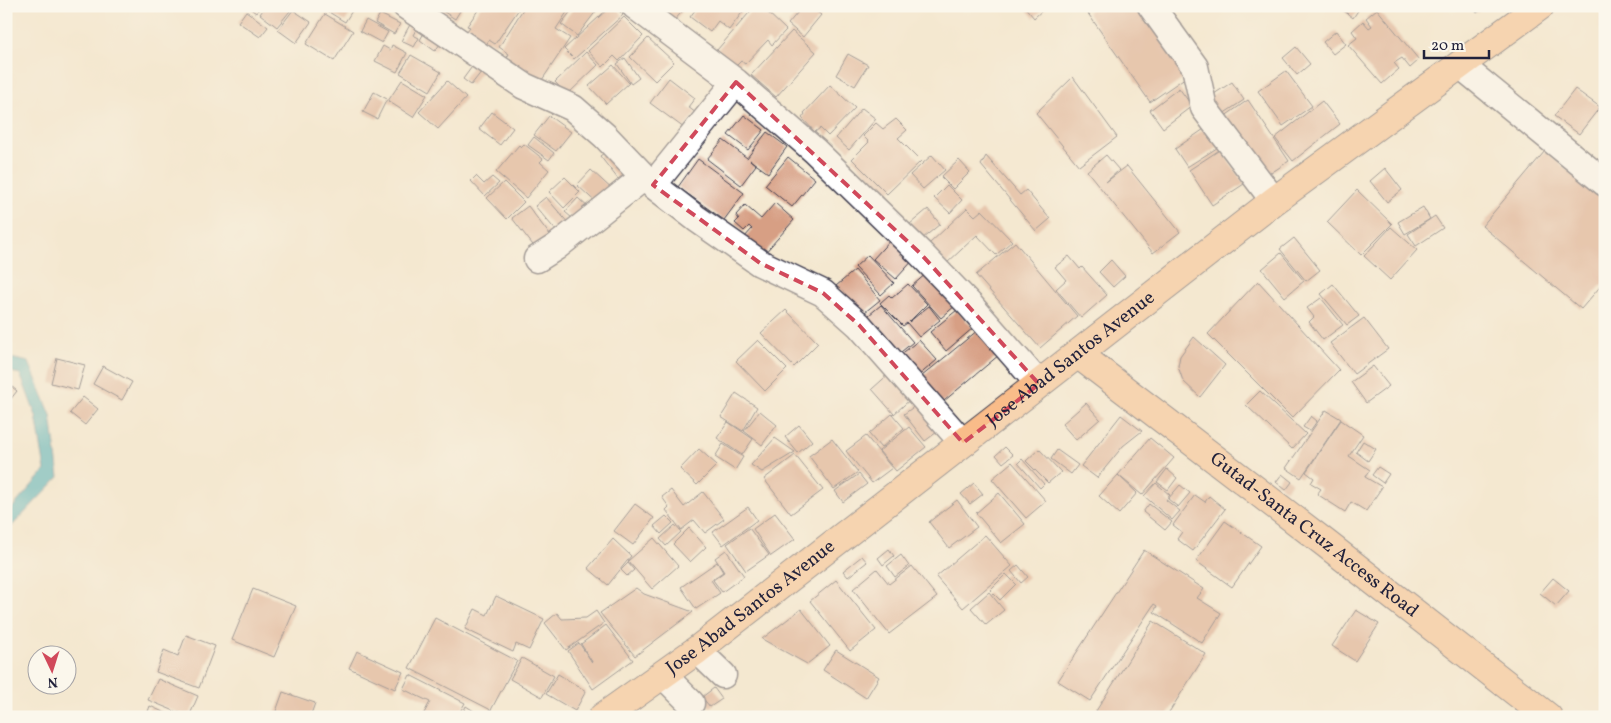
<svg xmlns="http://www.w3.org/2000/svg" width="1611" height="723" font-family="Vollkorn,serif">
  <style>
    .water { fill: #3cabba; stroke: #2f667a }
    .building { fill: #d79f84 }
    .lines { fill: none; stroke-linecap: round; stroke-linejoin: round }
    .minor-casing { stroke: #424051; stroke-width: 29 }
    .major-casing { stroke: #424051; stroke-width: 30 }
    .minor { stroke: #fff; stroke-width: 26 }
    .major { stroke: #f9bc89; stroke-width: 28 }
    .marked { fill: none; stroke: #d1495b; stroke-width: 4; stroke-dasharray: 10 6; stroke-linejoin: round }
    .labels { text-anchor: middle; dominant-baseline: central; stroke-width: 4; stroke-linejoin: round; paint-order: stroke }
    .street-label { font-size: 19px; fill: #22223b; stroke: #fbf7ec }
  </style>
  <rect width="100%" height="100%" fill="#fbf7ec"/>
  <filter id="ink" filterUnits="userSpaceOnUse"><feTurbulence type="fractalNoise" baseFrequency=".02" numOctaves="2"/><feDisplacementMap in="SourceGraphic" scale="10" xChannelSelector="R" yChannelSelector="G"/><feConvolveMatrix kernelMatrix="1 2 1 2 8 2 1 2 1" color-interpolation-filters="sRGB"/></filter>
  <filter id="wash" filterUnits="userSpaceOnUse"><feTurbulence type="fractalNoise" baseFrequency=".0096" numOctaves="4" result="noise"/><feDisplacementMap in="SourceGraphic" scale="20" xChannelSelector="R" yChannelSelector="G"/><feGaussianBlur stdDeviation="1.12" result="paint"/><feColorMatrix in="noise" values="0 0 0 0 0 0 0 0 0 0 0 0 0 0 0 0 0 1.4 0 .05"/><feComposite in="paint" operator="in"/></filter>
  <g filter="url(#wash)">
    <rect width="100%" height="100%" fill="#f4e8d0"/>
    <!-- water -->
    <path class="water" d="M 6,357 L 29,362 L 51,415 L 59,477 L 11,527 L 6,541 L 6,515 L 45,470 L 36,416 L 20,374 L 6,371 Z"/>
    <g id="blocks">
      <!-- building -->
      <path class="building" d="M 247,6 L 261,6 L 256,13 Z
        M 266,6 L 294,6 L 277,27 L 260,14 Z
        M 319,6 L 355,6 L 345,22 Z
        M 435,6 L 463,6 L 455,19 Z
        M 481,6 L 521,6 L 495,44 L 489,40 L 486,45 L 466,32 L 470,27 L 467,26 Z
        M 525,6 L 571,6 L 556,29 L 570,38 L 540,83 L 505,61 L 509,54 L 499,47 Z
        M 575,6 L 600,6 L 577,36 L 561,24 Z
        M 611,6 L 614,6 L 623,15 L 574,59 L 564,49 Z
        M 655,6 L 687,6 L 673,22 Z
        M 698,6 L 747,6 L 729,30 L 718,21 L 710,32 L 690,17 Z
        M 755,6 L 761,6 L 786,30 L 772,45 L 768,40 L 745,64 L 741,61 L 734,68 L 717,50 Z
        M 792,6 L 810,6 L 821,15 L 803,37 L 788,24 L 798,12 Z
        M 1024,6 L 1047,6 L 1034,18 Z
        M 1095,6 L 1141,6 L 1189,75 L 1150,102 L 1087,12 Z
        M 1338,6 L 1361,6 L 1353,18 Z
        M 1472,6 L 1486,6 L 1477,13 Z
        M 1377,9 L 1419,60 L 1410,68 L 1402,58 L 1394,63 L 1399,69 L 1382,84 L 1348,45 L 1357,38 L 1352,31 L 1363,21 L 1369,28 L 1372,26 L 1366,18 Z
        M 293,10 L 311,22 L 296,43 L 278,30 Z
        M 246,11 L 268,27 L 260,37 L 238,22 Z
        M 325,14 L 353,31 L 334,61 L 306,44 Z
        M 380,14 L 400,24 L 394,34 L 375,23 Z
        M 624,17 L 643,36 L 619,61 L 614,56 L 603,67 L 588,51 Z
        M 366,20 L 388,32 L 382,43 L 360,31 Z
        M 412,21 L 419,25 L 413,35 L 419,38 L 414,47 L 401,41 Z
        M 792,31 L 816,52 L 776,97 L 751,75 Z
        M 1336,31 L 1346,44 L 1333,54 L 1323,42 Z
        M 424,33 L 440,44 L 435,51 L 420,40 Z
        M 648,38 L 674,62 L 655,81 L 630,57 Z
        M 392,45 L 407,53 L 397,72 L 375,61 L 383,46 L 390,50 Z
        M 1296,47 L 1310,64 L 1297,75 L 1283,58 Z
        M 586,52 L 598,65 L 567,95 L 555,82 Z
        M 848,54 L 868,65 L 855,86 L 836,75 Z
        M 411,55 L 441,72 L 430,91 L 400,73 Z
        M 625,58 L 639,78 L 631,84 L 617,64 Z
        M 474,64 L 482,71 L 471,85 L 463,79 Z
        M 613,65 L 629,83 L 606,104 L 589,86 Z
        M 1286,71 L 1312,106 L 1283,126 L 1258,91 Z
        M 1073,77 L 1117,137 L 1079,166 L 1036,113 Z
        M 669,78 L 695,98 L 688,107 L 696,113 L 684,128 L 650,103 Z
        M 402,80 L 427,95 L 413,117 L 388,101 Z
        M 447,81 L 466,98 L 438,129 L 419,112 Z
        M 1232,82 L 1244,100 L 1220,116 L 1208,98 Z
        M 830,85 L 855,108 L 828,136 L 820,128 L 815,132 L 802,118 L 805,114 L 804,113 Z
        M 1179,88 L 1192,106 L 1163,128 L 1150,110 Z
        M 1575,89 L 1600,107 L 1579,134 L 1554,116 Z
        M 374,92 L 387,99 L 377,119 L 363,112 Z
        M 1248,100 L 1289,161 L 1262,179 L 1221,119 Z
        M 1322,101 L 1340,124 L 1293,161 L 1275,138 Z
        M 862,108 L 876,119 L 849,150 L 836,138 Z
        M 492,112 L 513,128 L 500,145 L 479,129 Z
        M 744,115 L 764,130 L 748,150 L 728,135 Z
        M 549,116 L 571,132 L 556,151 L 534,135 Z
        M 896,119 L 907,130 L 898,138 L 921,161 L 887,194 L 852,159 L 869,142 L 863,136 L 876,123 L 883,129 Z
        M 1207,127 L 1220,146 L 1187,167 L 1175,149 Z
        M 767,132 L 787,147 L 768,173 L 750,160 L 756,165 L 741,185 L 707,159 L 723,140 L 747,158 Z
        M 534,137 L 554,153 L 549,160 L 528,145 Z
        M 524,144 L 543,159 L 540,162 L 549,170 L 526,198 L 496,172 L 519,145 L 521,147 Z
        M 1221,149 L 1244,184 L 1212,205 L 1189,170 Z
        M 608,150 L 627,172 L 618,179 L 600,156 Z
        M 1545,151 L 1605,201 L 1605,281 L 1581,309 L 1482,226 Z
        M 932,155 L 945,170 L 923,189 L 910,175 Z
        M 1106,155 L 1119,170 L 1106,182 L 1127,166 L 1180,232 L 1153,253 L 1087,171 Z
        M 986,156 L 1020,195 L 1026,190 L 1050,219 L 1036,231 L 981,165 Z
        M 788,157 L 815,179 L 792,207 L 765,185 Z
        M 698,159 L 744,193 L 724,220 L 678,187 Z
        M 959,160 L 970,172 L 953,189 L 941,177 Z
        M 1385,168 L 1402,190 L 1387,202 L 1370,181 Z
        M 591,170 L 615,192 L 601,207 L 577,185 Z
        M 476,176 L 484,184 L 492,177 L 499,183 L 485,196 L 471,181 Z
        M 565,177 L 580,192 L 564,208 L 549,192 Z
        M 504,182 L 524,202 L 507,219 L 487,198 Z
        M 947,185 L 962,200 L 950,213 L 934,198 Z
        M 1357,190 L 1392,224 L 1361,255 L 1327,222 Z
        M 546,197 L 569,224 L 558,233 L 535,206 Z
        M 578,198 L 592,211 L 579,224 L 565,212 Z
        M 775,203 L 794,220 L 763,255 L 744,238 L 752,229 L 749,226 L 744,231 L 735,223 L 739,219 L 736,215 L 745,205 L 761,219 Z
        M 528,206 L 556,243 L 536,249 L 512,218 Z
        M 1423,207 L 1430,219 L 1405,234 L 1398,222 Z
        M 967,208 L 975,216 L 982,210 L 1012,241 L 996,255 L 977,235 L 946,264 L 928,245 Z
        M 928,209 L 940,224 L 922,239 L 910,224 Z
        M 1435,216 L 1443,228 L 1416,246 L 1408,234 Z
        M 1391,227 L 1417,250 L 1390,280 L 1364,256 Z
        M 892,238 L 915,258 L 896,279 L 873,259 Z
        M 1294,238 L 1320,270 L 1306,281 L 1280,249 Z
        M 1015,242 L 1077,316 L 1040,348 L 976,275 Z
        M 1281,253 L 1304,281 L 1285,297 L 1262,269 Z
        M 868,255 L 894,283 L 881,295 L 855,267 Z
        M 1069,256 L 1080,269 L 1082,267 L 1107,295 L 1081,318 L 1056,289 L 1066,280 L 1055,267 Z
        M 1111,260 L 1125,276 L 1113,287 L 1099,272 Z
        M 855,270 L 880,300 L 860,316 L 836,286 Z
        M 927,273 L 956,305 L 941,318 L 912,286 Z
        M 1258,281 L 1339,370 L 1292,418 L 1208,334 Z
        M 908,284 L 927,304 L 909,322 L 929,306 L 940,320 L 919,337 L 907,323 L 903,326 L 880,303 L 889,295 L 892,298 Z
        M 1333,284 L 1359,316 L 1347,325 L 1321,294 Z
        M 1321,298 L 1343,325 L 1323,340 L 1309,322 L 1314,317 L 1307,308 Z
        M 881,305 L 913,342 L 895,357 L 863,320 Z
        M 786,310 L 818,343 L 794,367 L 761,333 Z
        M 957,310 L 973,328 L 946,351 L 930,332 Z
        M 1364,318 L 1388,349 L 1354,374 L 1330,343 Z
        M 978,330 L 999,355 L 938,406 L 916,381 Z
        M 1194,337 L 1225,365 L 1200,397 L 1183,381 L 1178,366 L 1180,356 Z
        M 758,340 L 787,369 L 765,391 L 736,361 Z
        M 919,340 L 937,360 L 917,377 L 899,356 Z
        M 57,358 L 85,365 L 78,390 L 51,383 Z
        M 103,366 L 132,382 L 122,400 L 93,384 Z
        M 1373,366 L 1389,386 L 1366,403 L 1351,382 Z
        M 891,372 L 913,397 L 894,414 L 872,389 Z
        M 6,382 L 17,391 L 6,405 Z
        M 1260,391 L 1306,434 L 1292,449 L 1246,405 Z
        M 736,393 L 757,407 L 743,431 L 721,417 Z
        M 83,397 L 98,409 L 85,425 L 70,413 Z
        M 920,402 L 941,429 L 925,441 L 904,414 Z
        M 1086,403 L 1100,419 L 1076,440 L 1062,424 Z
        M 1326,410 L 1341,419 L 1301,478 L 1286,468 Z
        M 760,411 L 777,425 L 762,445 L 744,431 Z
        M 892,414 L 904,428 L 881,448 L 869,434 Z
        M 1121,415 L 1142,431 L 1123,446 L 1097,478 L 1081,466 Z
        M 1311,416 L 1317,421 L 1310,431 L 1303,427 Z
        M 1341,420 L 1363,435 L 1349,456 L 1370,470 L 1365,477 L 1382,487 L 1366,511 L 1351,502 L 1345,512 L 1317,494 L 1321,489 L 1311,483 L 1314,478 L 1306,472 Z
        M 728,422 L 753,439 L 742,455 L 717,438 Z
        M 799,425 L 812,441 L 798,453 L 785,437 Z
        M 909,427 L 926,447 L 896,471 L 879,451 Z
        M 866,436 L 892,468 L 872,483 L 846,451 Z
        M 775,438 L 795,452 L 762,472 L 751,465 Z
        M 1150,438 L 1174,458 L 1142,495 L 1118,475 Z
        M 832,439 L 858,472 L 834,489 L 809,456 Z
        M 1363,441 L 1376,449 L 1368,461 L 1356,452 Z
        M 723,444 L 743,457 L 735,470 L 715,457 Z
        M 1005,447 L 1013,455 L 1003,463 L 996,455 Z
        M 699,449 L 717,465 L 697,485 L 680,469 Z
        M 1039,449 L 1061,472 L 1048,483 L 1026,461 Z
        M 1057,450 L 1078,465 L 1071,474 L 1051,459 Z
        M 795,455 L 823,490 L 791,514 L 764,479 Z
        M 1022,459 L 1044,484 L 1040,488 L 1018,463 Z
        M 1012,462 L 1046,501 L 1026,518 L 992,479 Z
        M 1378,467 L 1389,474 L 1383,483 L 1372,475 Z
        M 1167,469 L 1177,478 L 1168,490 L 1157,482 Z
        M 859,474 L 867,484 L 843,502 L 835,491 Z
        M 1282,474 L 1292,482 L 1286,490 L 1276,482 Z
        M 1118,475 L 1137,493 L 1119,514 L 1099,496 Z
        M 974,483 L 983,494 L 970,504 L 961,494 Z
        M 1156,483 L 1170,495 L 1166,500 L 1180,511 L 1172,520 L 1144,496 Z
        M 1180,485 L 1190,493 L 1178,507 L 1168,499 Z
        M 671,490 L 684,507 L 703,492 L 724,519 L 705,533 L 694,520 L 681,530 L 666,510 L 669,507 L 662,497 Z
        M 999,493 L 1025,524 L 1001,543 L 976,513 Z
        M 1195,495 L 1205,502 L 1209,496 L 1225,509 L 1193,551 L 1177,539 L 1182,532 L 1173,525 Z
        M 957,500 L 977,527 L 949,548 L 929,522 Z
        M 635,504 L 654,518 L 633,545 L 614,531 Z
        M 1149,504 L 1172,522 L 1165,530 L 1143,512 Z
        M 748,507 L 757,520 L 723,545 L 713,532 Z
        M 775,513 L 795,539 L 771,556 L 753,529 Z
        M 666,516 L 673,523 L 661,534 L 654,526 Z
        M 1225,521 L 1261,546 L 1232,587 L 1196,561 Z
        M 675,525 L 681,532 L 666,546 L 660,539 Z
        M 689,528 L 706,547 L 690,562 L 673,544 Z
        M 749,528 L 769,555 L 746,571 L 727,544 Z
        M 985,535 L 1012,566 L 963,608 L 936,577 Z
        M 654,538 L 678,566 L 652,589 L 628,561 Z
        M 613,539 L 631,556 L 608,585 L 588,568 Z
        M 889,549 L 894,556 L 883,565 L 878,558 Z
        M 726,550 L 744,576 L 722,592 L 713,580 L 724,572 L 715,558 Z
        M 1144,550 L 1204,589 L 1197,598 L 1221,613 L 1202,643 L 1154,612 L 1157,606 L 1154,604 L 1090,701 L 1058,681 Z
        M 901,555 L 909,566 L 895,577 L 887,566 Z
        M 862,556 L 867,562 L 848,577 L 843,571 Z
        M 717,562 L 723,572 L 711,580 L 720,593 L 696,609 L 681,587 Z
        M 628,563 L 634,570 L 627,576 L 621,570 Z
        M 1018,565 L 1028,577 L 1021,583 L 1011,571 Z
        M 912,566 L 937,597 L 889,634 L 853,589 L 877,569 L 889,584 Z
        M 1006,574 L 1016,584 L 1000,600 L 990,590 Z
        M 1553,578 L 1569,591 L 1556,606 L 1540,593 Z
        M 836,580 L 876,630 L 850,651 L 810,601 Z
        M 636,588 L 644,594 L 693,612 L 635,656 L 600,613 Z
        M 253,589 L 296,606 L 274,657 L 232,640 Z
        M 989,592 L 1004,610 L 986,625 L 971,608 Z
        M 496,596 L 544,619 L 529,650 L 516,644 L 513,652 L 465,629 L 475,609 L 487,615 Z
        M 801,609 L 830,646 L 807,664 L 762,639 Z
        M 1356,610 L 1379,624 L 1355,661 L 1332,646 Z
        M 596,611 L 604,623 L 566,650 L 545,623 L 557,613 L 562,619 L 586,618 Z
        M 435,618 L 517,661 L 491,710 L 409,668 Z
        M 1153,621 L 1206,654 L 1166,717 L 1106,717 L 1096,711 Z
        M 606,625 L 633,660 L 593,689 L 568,651 L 579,643 L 592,662 L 581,644 Z
        M 186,635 L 215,646 L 199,688 L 156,672 L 164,650 L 178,656 Z
        M 836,650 L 879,677 L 866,698 L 823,670 Z
        M 357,651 L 403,672 L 395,689 L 349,668 Z
        M 522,658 L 554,676 L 542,697 L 510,679 Z
        M 558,674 L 586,691 L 575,711 L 546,694 Z
        M 410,675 L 465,703 L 457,717 L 422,717 L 430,702 L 403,689 Z
        M 158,679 L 198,696 L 189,717 L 148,700 Z
        M 714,688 L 722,699 L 710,707 L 702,697 Z
        M 283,692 L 315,703 L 310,717 L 274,717 Z
        M 150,706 L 174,717 L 146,717 Z
        M 466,706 L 483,717 L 461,717 Z"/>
    </g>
  </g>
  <g filter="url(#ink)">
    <use href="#blocks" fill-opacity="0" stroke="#424051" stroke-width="1"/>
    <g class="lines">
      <defs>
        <path id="minor" d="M 406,6 L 524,86 L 573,108 L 605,136 L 649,182 L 697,219 L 760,263 L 823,293 L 859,325 L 963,443
          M 635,6 L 736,82 L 815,151 L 920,253 L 970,305 L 1039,384
          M 1151,6 L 1195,67 L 1204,108 L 1274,201
          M 1460,65 L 1605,183
          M 653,185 L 736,82
          M 537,259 L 556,247 L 644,177
          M 697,650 L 723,675
          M 663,675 L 691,703"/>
        <g id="major">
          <path id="s1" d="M 1079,355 L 1325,543 L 1548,717"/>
          <path id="s2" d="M 603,717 L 697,650 L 1274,201 L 1540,6"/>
        </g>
      </defs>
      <!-- minor casing -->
      <use href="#minor" class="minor-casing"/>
      <!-- major casing -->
      <use href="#major" class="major-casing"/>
      <!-- minor -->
      <use href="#minor" class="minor"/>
      <!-- major -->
      <use href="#major" class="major"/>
    </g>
  </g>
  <!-- marked area -->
  <path d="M0 0H1611V723H0ZM 736,82 L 920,253 L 1039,384 L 963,443 L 859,325 L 823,293 L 760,263 L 653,185 Z" fill="#f4e8d0" fill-opacity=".55" fill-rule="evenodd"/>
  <path class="marked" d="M 736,82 L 920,253 L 1039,384 L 963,443 L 859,325 L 823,293 L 760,263 L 653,185 Z"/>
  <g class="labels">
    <!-- street labels -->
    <g class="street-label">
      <text stroke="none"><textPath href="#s2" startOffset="589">Jose Abad Santos Avenue</textPath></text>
      <text stroke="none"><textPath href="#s1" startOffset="296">Gutad-Santa Cruz Access Road</textPath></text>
      <text stroke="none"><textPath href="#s2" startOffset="184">Jose Abad Santos Avenue</textPath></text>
    </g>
  </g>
  <!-- margin -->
  <rect width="1611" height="723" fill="none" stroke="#fbf7ec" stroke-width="25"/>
  <!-- north arrow -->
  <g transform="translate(52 670) rotate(176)"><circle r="24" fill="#fbf7ec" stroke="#a4a2a5"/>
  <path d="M0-4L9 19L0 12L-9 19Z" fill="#d1495b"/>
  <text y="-8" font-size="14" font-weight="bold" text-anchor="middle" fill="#22223b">N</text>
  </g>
  <!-- scale -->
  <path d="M1424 50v8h65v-8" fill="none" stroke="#22223b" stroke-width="2.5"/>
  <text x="1431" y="50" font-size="15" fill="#22223b" stroke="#fbf7ec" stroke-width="4" paint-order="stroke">20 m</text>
</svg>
